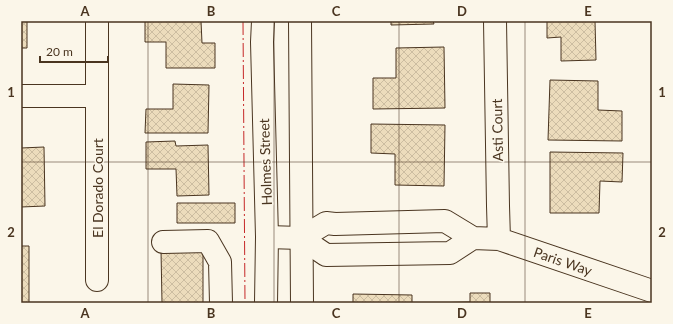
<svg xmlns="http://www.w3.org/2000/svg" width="673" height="324" font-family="Lato,sans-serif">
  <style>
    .building { fill: url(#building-cross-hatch); stroke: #4a3520 }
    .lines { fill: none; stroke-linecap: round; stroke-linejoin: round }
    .minor-casing { stroke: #4a3520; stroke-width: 24 }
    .major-casing { stroke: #4a3520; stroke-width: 24 }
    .minor { stroke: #fbf6e9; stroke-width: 22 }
    .major { stroke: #fbf6e9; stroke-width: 22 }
    .power { stroke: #c62828; stroke-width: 1; stroke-dasharray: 14 3 2 3; stroke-linecap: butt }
    .grid { fill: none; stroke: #4a3520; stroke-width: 1; stroke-opacity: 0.55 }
    .labels { text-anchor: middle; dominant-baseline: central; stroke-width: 3; stroke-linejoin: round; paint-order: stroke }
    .street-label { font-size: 14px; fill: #4a3520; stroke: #fbf6e9 }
    .neatline { fill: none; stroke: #4a3520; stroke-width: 1.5 }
    .grid-label { font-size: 13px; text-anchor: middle; font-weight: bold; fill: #4a3520 }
  </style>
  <defs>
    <pattern id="building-cross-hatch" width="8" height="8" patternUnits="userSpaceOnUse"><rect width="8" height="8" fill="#ecdcbc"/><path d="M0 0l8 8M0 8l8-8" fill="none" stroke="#ccbda1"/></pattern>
  </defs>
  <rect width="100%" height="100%" fill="#fbf6e9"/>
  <!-- building -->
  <path class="building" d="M 21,21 L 27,21 L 27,48 L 21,48 Z
    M 145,21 L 201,21 L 202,43 L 215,43 L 215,68 L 166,68 L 166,42 L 145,42 Z
    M 391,21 L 433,21 L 434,24 L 391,25 Z
    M 547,21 L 595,21 L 596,60 L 561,61 L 561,37 L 547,38 Z
    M 444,47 L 445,108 L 373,109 L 373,78 L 396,78 L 396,48 Z
    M 550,80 L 598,81 L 598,110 L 622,111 L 622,141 L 548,140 Z
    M 173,84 L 209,85 L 208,133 L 145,133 L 146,109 L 173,109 Z
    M 371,124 L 445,125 L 444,186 L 395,185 L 395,154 L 371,153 Z
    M 175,141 L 176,146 L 208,145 L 209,195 L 177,196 L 176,169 L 146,169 L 146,142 Z
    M 44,147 L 45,206 L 21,207 L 21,148 Z
    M 550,152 L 623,153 L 622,182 L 600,181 L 599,213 L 550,213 Z
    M 177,203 L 235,203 L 235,223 L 177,223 Z
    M 21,246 L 29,246 L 29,303 L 21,303 Z
    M 161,250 L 203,250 L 203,303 L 162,303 Z
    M 470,293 L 490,293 L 490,303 L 432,303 L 470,302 Z
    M 353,294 L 412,295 L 412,303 L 353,303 Z"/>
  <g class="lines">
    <defs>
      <path id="minor" d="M 97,21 L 97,280
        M 495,21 L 498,206 L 499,239
        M 21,96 L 97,96
        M 267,237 L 301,238 L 326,223 L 335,224 L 445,221 L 473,238 L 499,239 L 652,291
        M 301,238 L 326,255 L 450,253 L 473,238
        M 163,242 L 208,241 L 220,262 L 221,303"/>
      <path id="major" d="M 263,21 L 262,42 L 267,237 L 266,303
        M 300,21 L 302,303"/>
    </defs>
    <!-- minor casing -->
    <use href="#minor" class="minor-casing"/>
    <!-- major casing -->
    <use href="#major" class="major-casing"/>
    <!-- minor -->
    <use href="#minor" class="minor"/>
    <!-- major -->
    <use href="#major" class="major"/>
    <!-- power -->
    <path class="power" d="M 243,21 L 245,303"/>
  </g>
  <!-- grid -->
  <path class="grid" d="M 148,21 L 148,303M 274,21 L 274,303M 399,21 L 399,303M 525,21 L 525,303M 21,162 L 652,162"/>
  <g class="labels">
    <!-- street labels -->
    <g class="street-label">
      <text transform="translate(497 130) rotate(-91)">Asti Court</text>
      <text transform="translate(265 162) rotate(-92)">Holmes Street</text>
      <text transform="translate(97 188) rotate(-90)">El Dorado Court</text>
      <text transform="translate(563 261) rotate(19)">Paris Way</text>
    </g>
  </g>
  <!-- border -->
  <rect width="673" height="324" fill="none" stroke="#fbf6e9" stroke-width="44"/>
  <!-- scale -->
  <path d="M40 56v6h68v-6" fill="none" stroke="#4a3520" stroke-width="2"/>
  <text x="46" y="56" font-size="12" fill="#4a3520" stroke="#fbf6e9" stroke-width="3" paint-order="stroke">20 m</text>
  <rect x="22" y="22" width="629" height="280" class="neatline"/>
  <g class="grid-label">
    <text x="85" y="16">A</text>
    <text x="211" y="16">B</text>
    <text x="336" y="16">C</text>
    <text x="462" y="16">D</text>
    <text x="588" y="16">E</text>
    <text x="11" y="97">1</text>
    <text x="662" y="97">1</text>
    <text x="11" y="237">2</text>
    <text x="662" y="237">2</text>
    <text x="85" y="318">A</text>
    <text x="211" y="318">B</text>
    <text x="336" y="318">C</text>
    <text x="462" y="318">D</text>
    <text x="588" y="318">E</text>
  </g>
</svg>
